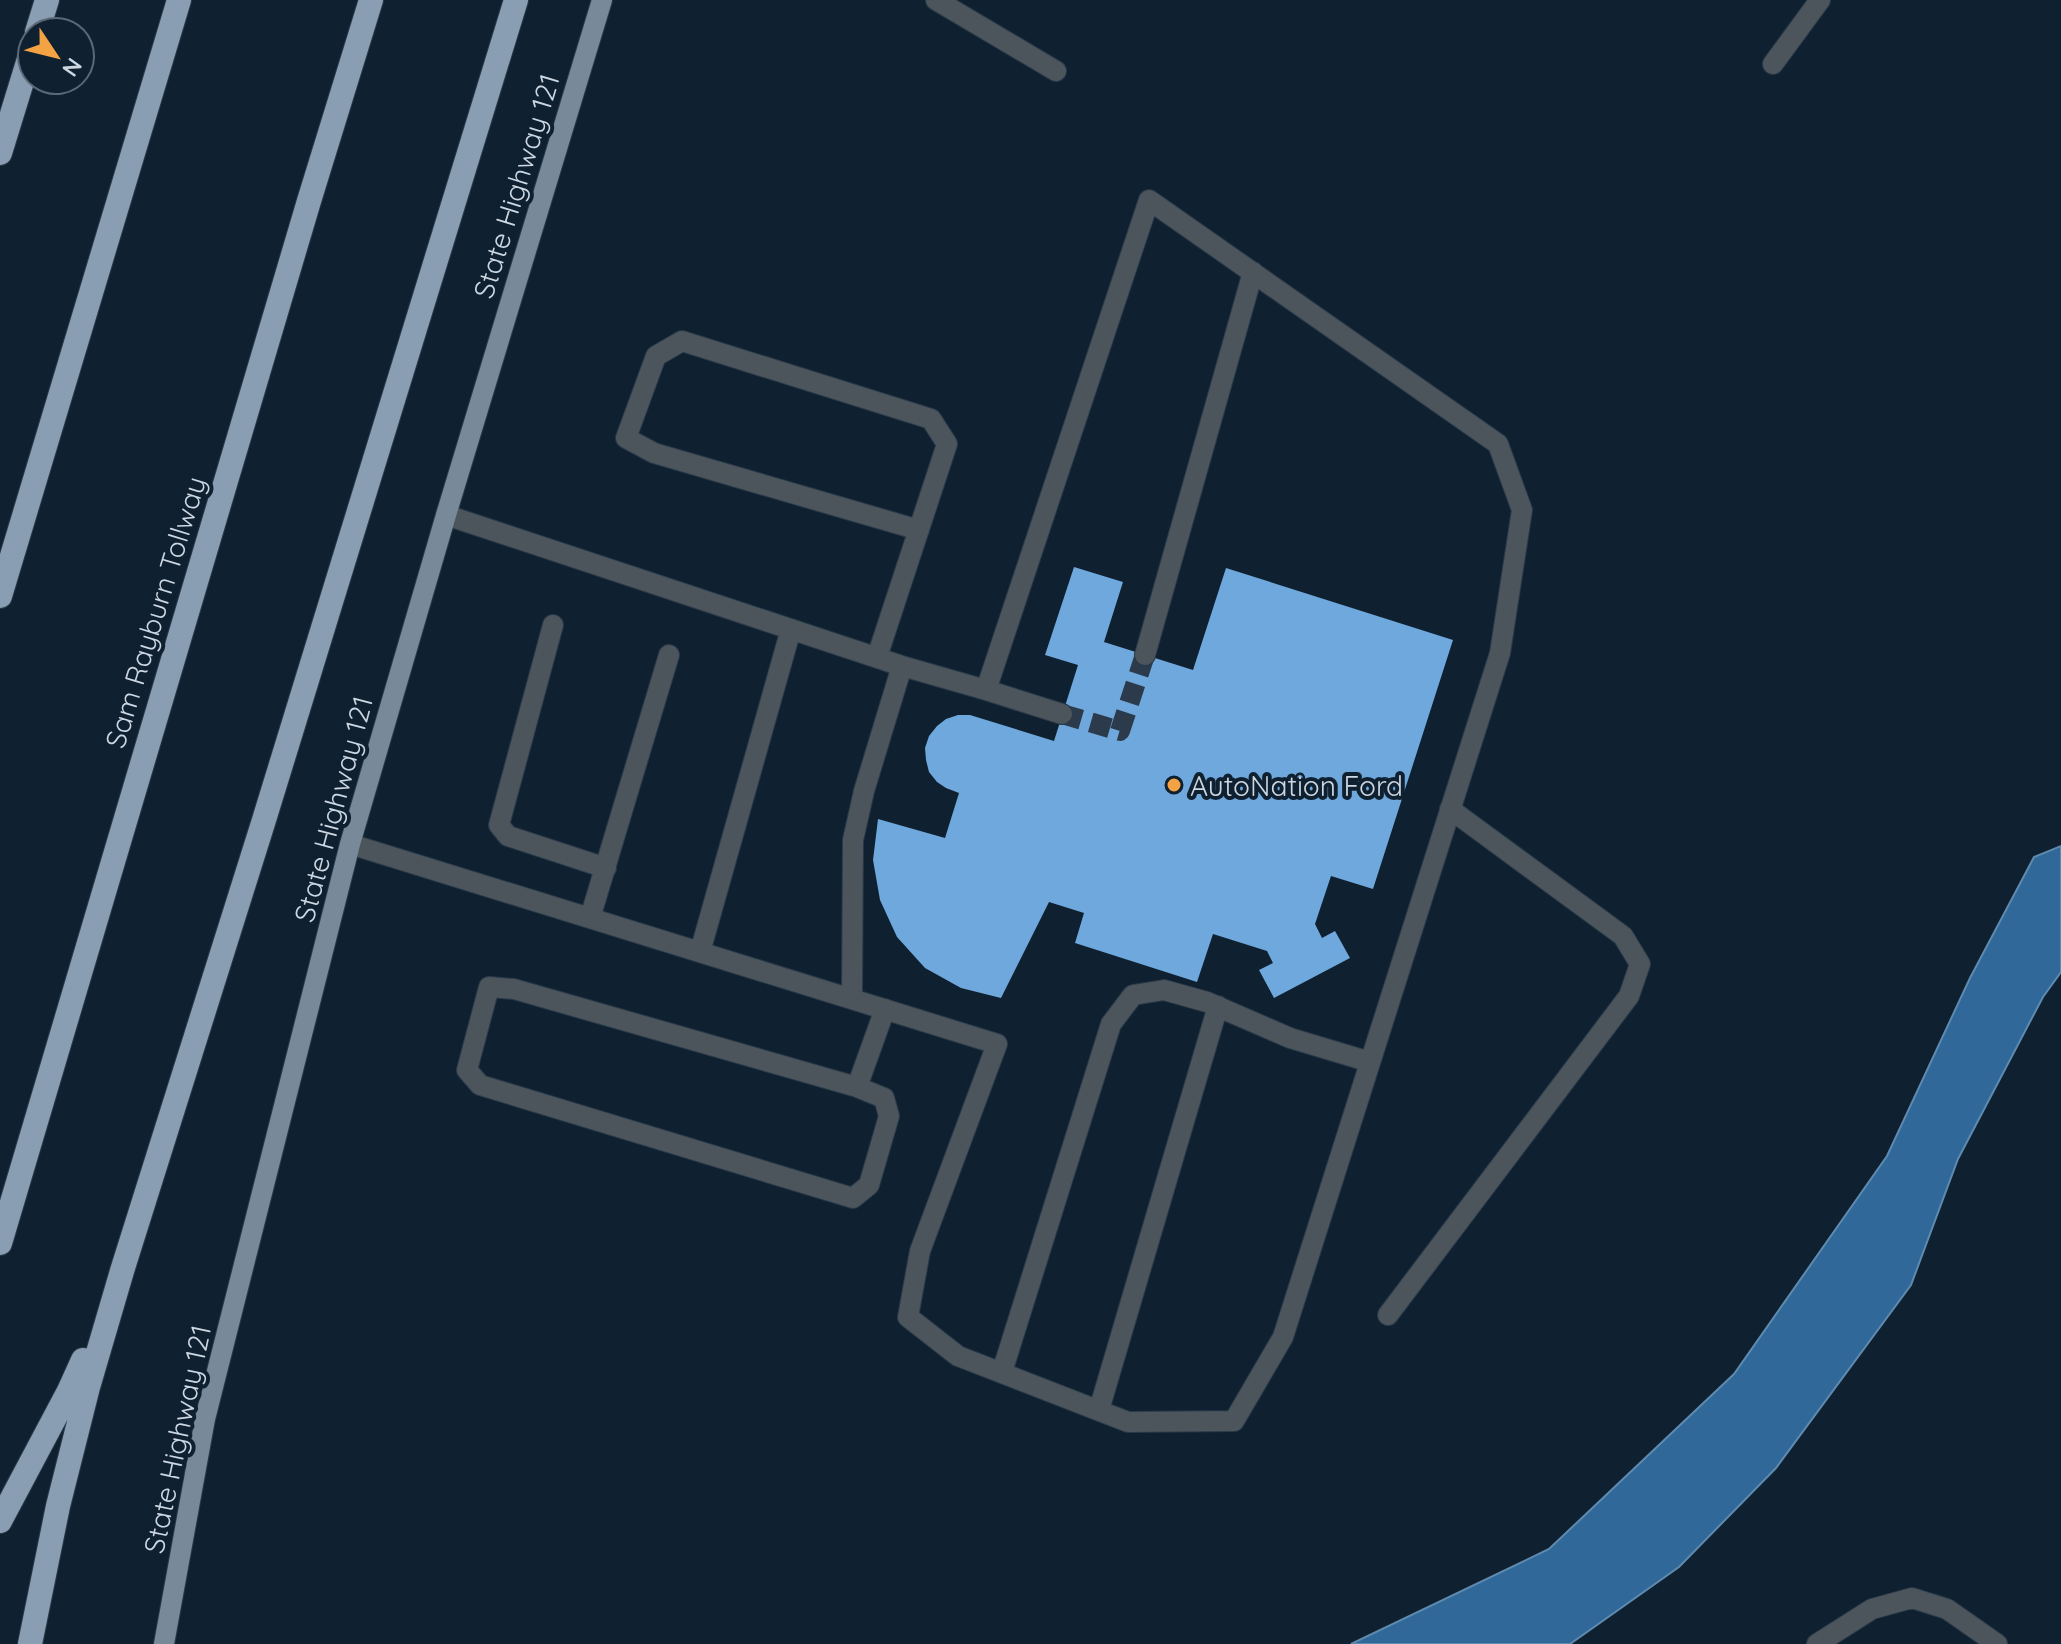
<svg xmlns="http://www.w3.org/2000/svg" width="2061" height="1644" font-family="Quicksand,sans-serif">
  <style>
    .water { fill: #306999; stroke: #5f8aaf; stroke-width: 2 }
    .building { fill: #6fa8dc }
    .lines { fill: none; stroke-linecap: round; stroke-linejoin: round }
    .minor-tunnel { stroke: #2b3b4b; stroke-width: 20; stroke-dasharray: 20 10; stroke-linecap: butt }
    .minor-casing { stroke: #293a49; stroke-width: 22 }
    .major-casing { stroke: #293a49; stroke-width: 22 }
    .highway-casing { stroke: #293a49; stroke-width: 26 }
    .minor { stroke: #4c545c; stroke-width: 20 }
    .major { stroke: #78899a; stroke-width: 20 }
    .highway { stroke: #899eb2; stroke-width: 24 }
    .poi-dot { fill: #f4a344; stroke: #0f2030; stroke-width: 3 }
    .labels { text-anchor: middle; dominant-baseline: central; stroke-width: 8; stroke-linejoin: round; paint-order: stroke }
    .street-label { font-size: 28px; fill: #ccd7e2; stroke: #0f2030 }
    .poi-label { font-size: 28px; fill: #ccd7e2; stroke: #0f2030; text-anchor: start }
  </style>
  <rect width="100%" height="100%" fill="#0f2030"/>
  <!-- water -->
  <path class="water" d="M 2061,846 L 2061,972 L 2043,997 L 1958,1159 L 1911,1285 L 1776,1468 L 1679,1567 L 1570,1644 L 1351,1644 L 1549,1549 L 1734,1374 L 1887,1156 L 1970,978 L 2034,857 Z"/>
  <!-- building -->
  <path class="building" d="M 1074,567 L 1123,582 L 1104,642 L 1193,670 L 1226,568 L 1453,640 L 1373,889 L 1331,876 L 1315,924 L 1322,938 L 1335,931 L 1350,958 L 1274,998 L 1259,970 L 1273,963 L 1267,951 L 1213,934 L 1197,982 L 1075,943 L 1084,913 L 1049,902 L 1001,998 L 961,988 L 925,968 L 897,937 L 880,900 L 873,860 L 878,819 L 945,838 L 959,793 L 946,788 L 937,782 L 929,772 L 926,760 L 925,748 L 929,736 L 937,726 L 946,719 L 958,715 L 970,715 L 1054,741 L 1078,665 L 1045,655 Z"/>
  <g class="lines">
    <!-- minor-tunnel -->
    <path class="minor-tunnel" d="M 1062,714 L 1120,731 L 1145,655"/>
    <defs>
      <path id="minor" d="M 936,0 L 1056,71
        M 1773,64 L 1820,0
        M 553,625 L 499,825 L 508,836 L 606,868
        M 1145,655 L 1253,272
        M 877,657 L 947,444 L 931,419 L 682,341 L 656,356 L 626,438 L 654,453 L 919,530
        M 986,690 L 1062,714
        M 350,844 L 997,1044 L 920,1251 L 908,1317 L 958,1356 L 1128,1422 L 1234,1421 L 1283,1337 L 1500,653 L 1522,510 L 1498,444 L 1149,200 L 986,690 L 902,666 L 446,515
        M 590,918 L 669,655
        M 700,952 L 791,629
        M 852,999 L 853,840 L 864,791 L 902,666
        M 857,1087 L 514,989 L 489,987 L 467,1070 L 480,1085 L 853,1198 L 869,1185 L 889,1116 L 884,1098 L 857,1087 L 885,1009
        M 1388,1315 L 1629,996 L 1640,964 L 1623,936 L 1450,809
        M 1002,1372 L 1111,1024 L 1133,995 L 1164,990 L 1207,1002 L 1290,1038 L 1370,1062
        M 1099,1410 L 1218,1006
        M 1817,1644 L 1872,1609 L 1912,1598 L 1947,1609 L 1997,1644"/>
      <path id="major" d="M 164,1644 L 205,1419 L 350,844 L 446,515 L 602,0"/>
      <path id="highway" d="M 37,32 L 47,0
        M 0,153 L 32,49
        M 0,596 L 179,0
        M 0,1243 L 309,201 L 371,0
        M 0,1521 L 69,1391 L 83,1360
        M 30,1644 L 58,1506 L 88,1387 L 122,1271 L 264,820 L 516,0"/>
    </defs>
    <!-- minor casing -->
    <use href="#minor" class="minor-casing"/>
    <!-- major casing -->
    <use href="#major" class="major-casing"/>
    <!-- highway casing -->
    <use href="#highway" class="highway-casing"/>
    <!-- minor -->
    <use href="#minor" class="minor"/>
    <!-- major -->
    <use href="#major" class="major"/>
    <!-- highway -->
    <use href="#highway" class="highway"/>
  </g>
  <!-- markers -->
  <circle class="poi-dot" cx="1174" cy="785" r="8"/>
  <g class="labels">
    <!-- street labels -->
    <g class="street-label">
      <text transform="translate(516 186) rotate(-73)">State Highway 121</text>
      <text transform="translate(155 612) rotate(-73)">Sam Rayburn Tollway</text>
      <text transform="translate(333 809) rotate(-75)">State Highway 121</text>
      <text transform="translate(177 1439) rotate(-78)">State Highway 121</text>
    </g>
    <!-- poi labels -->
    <g class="poi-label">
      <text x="1190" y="785">AutoNation Ford</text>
    </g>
  </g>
  <!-- north arrow -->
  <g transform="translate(56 56) rotate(125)"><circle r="38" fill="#0f2030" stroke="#5b6977" stroke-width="2"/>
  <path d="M0-6L14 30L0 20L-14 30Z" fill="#f4a344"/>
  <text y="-12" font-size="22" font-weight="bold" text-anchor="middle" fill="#ccd7e2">N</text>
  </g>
</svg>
